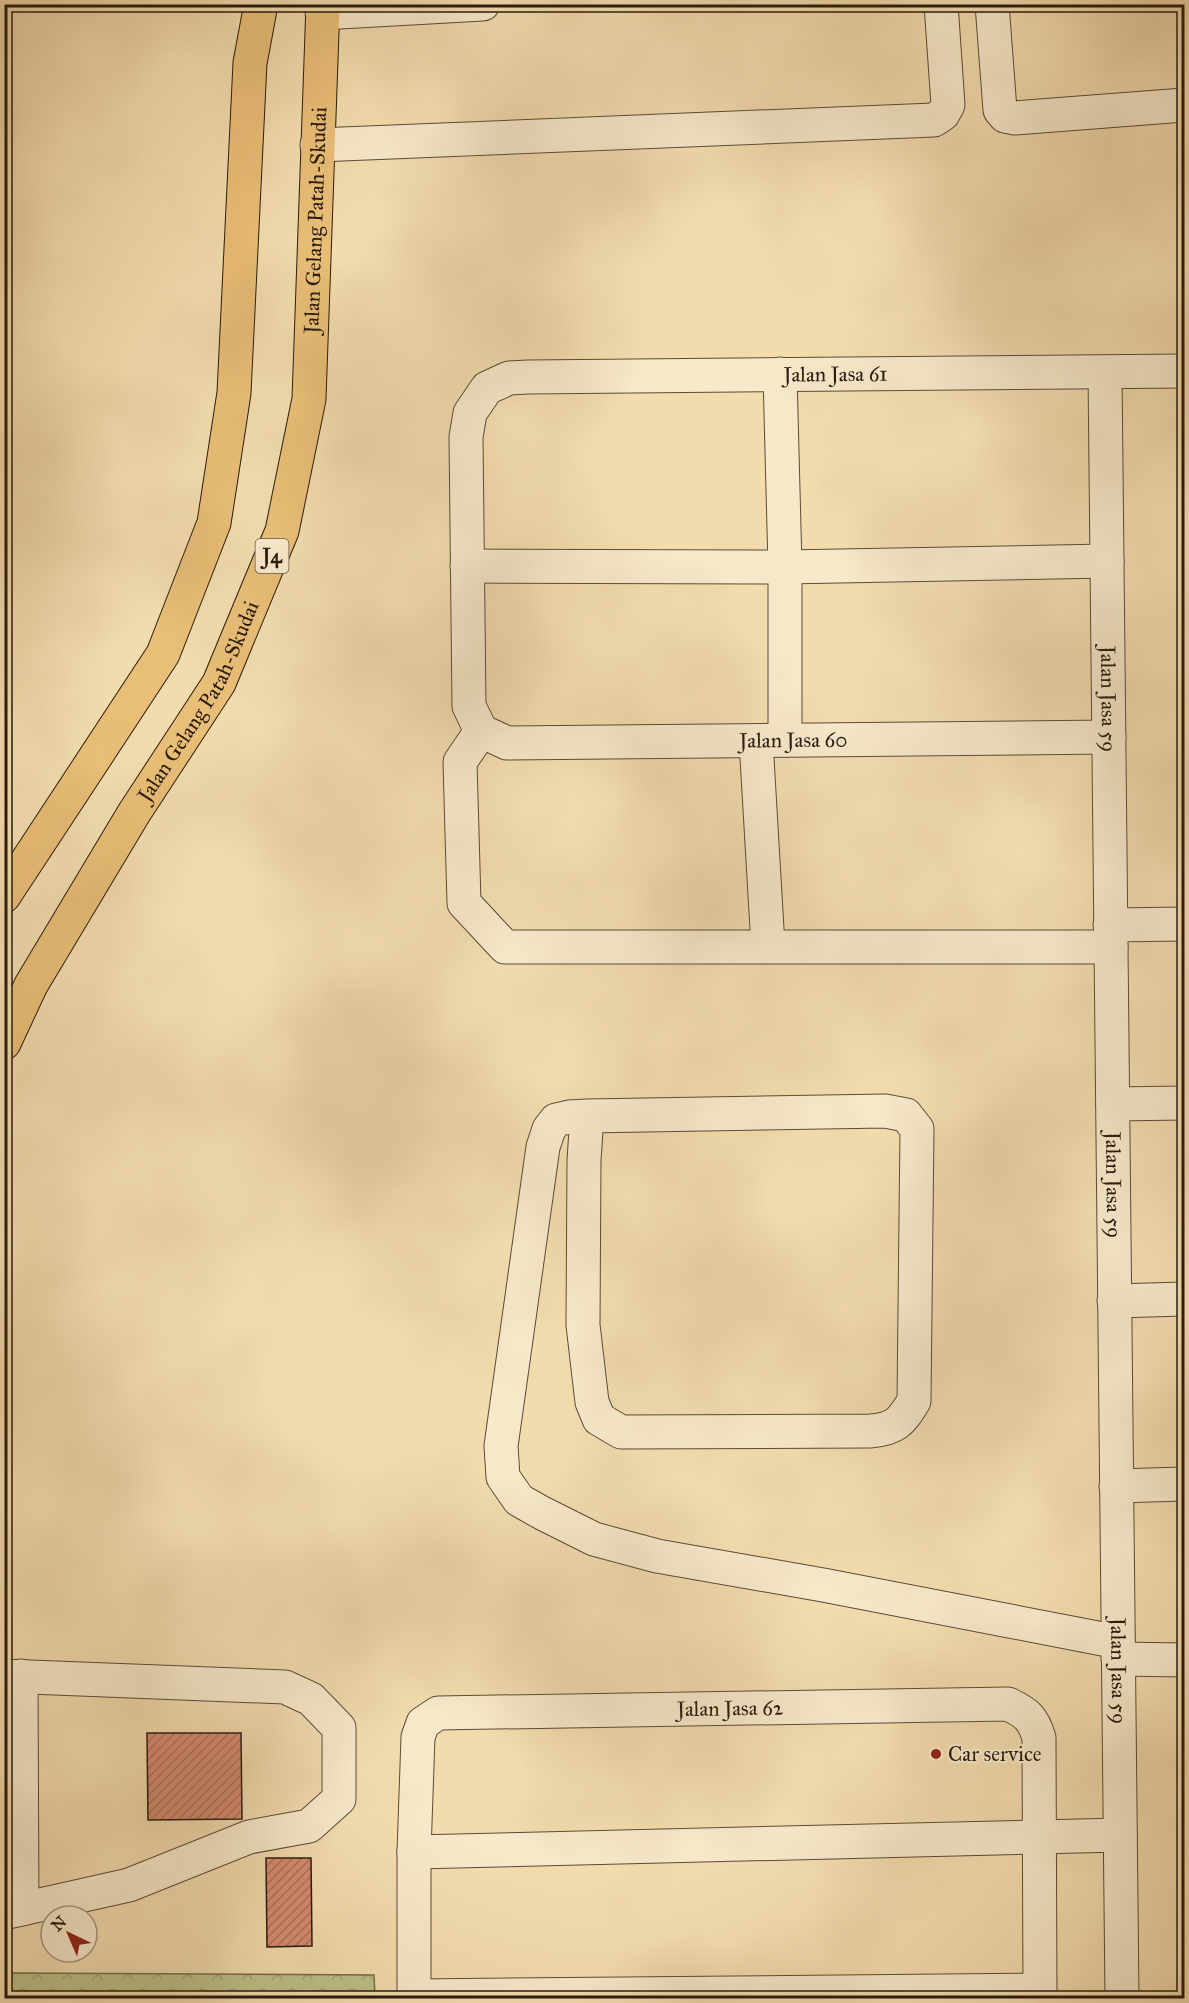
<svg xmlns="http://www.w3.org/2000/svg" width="1189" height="2003" font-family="'IM FELL Great Primer',serif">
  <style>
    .forest { fill: url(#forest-crowns); stroke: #726e4c; stroke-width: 1.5 }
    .building { fill: url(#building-hatch); stroke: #291b10; stroke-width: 1.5 }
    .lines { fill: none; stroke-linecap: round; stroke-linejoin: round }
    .minor-casing { stroke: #5b4b38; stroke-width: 35 }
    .major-casing { stroke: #291b10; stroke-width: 35 }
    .minor { stroke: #f7e8ca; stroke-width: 33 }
    .major { stroke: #e9be77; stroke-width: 33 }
    .poi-dot { fill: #8f2418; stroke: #f7e8ca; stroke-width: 2 }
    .labels { text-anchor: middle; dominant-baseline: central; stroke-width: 4.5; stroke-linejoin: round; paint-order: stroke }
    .shield { fill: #f7e8ca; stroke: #675848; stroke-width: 1.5 }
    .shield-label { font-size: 20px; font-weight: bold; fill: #291b10 }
    .street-label { font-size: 21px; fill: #291b10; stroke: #f7e8ca }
    .poi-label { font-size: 21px; fill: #291b10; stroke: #f7e8ca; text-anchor: start }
  </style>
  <defs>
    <pattern id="forest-crowns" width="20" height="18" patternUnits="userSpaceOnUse" patternTransform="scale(1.5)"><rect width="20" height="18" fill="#bcc089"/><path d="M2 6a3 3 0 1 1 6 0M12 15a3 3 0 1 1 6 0" fill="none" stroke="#a2a475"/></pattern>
    <pattern id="building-hatch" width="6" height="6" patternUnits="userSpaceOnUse" patternTransform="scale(1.5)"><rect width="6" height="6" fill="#d58b70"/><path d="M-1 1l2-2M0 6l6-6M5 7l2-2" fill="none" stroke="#ad715b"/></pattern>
  </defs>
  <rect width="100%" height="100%" fill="#f2dcae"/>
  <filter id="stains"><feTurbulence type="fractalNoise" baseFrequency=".00333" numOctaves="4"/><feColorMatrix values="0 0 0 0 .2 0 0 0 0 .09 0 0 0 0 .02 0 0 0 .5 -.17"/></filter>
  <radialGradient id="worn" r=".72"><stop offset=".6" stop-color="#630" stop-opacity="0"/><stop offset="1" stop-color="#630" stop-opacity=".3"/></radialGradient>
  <!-- forest -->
  <path class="forest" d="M 5,1973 L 374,1975 L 375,1998 L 5,1998 Z"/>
  <!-- building -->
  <path class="building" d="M 147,1733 L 241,1733 L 242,1819 L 148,1820 Z
    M 266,1858 L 311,1858 L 312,1946 L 267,1947 Z"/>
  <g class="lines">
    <defs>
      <g id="minor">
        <path d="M 992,4 L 1000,110 L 1005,116 L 1015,118 L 1184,105"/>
        <path d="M 322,13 L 483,4"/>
        <path d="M 317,145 L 934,120 L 943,114 L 948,105 L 941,4"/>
        <path id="s1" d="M 1105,372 L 1122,1998"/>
        <path d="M 780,374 L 785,567 L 785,740"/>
        <path d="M 467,566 L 785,567 L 1107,561"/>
        <path id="s2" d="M 481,731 L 469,706 L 466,437 L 470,413 L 487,388 L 509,378 L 528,377 L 1184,371"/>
        <path d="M 481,731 L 460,762 L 464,903 L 505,947 L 1111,947"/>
        <path id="s3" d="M 481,731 L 507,743 L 1109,737"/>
        <path d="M 756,741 L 768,946"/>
        <path d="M 1110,925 L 1184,924"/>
        <path d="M 1113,1104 L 1184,1103"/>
        <path d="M 587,1116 L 584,1160 L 583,1325 L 592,1402 L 599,1419 L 621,1432 L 870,1431 C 896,1429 901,1422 914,1401 L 917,1129 L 906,1115 L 885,1111 L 587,1116 L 569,1117 L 556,1120 L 549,1129 L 543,1147 L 501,1446 L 503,1477 L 519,1500 L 542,1513 L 594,1539 L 657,1556 L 823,1585 L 1118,1642"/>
        <path d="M 1114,1301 L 1184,1299"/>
        <path d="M 1116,1486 L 1184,1484"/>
        <path d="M 1118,1659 L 1184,1660"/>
        <path d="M 4,1676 L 285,1687 L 311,1699 L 339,1728 L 339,1799 L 309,1826 L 249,1837 L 129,1885 L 4,1913"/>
        <path d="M 21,1676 L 22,1909"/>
        <path d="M 414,1852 L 1120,1835"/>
        <path d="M 414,1996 L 1039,1990"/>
        <path id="s4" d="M 414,1998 L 414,1852 L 418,1737 L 423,1723 L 438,1713 L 1008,1704 C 1027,1713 1033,1718 1039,1738 L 1040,1998"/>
      </g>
      <g id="major">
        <path d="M 4,896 L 163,654 L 214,523 L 234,393 L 250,63 L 261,4"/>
        <path id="s5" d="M 4,1043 L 31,985 L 134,813 L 219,683 L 282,531 L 309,399 L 323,4"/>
      </g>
    </defs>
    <!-- minor casing -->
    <use href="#minor" class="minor-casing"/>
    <!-- major casing -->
    <use href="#major" class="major-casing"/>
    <!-- minor -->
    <use href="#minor" class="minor"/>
    <!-- major -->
    <use href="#major" class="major"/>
  </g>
  <!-- markers -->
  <circle class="poi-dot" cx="936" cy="1754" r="6"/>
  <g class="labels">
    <!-- shield labels -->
    <rect class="shield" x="255.5" y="539" width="33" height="34" rx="4.5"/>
    <g class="shield-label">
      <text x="272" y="556">J4</text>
    </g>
    <!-- street labels -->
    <g class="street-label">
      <text stroke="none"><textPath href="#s5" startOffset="898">Jalan Gelang Patah-Skudai</textPath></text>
      <text stroke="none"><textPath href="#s2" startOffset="702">Jalan Jasa 61</textPath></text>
      <text stroke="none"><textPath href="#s1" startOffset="327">Jalan Jasa 59</textPath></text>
      <text stroke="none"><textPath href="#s5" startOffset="394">Jalan Gelang Patah-Skudai</textPath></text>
      <text stroke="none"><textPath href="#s3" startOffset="315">Jalan Jasa 60</textPath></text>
      <text stroke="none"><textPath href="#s1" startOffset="813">Jalan Jasa 59</textPath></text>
      <text stroke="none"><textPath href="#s1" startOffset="1299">Jalan Jasa 59</textPath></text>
      <text stroke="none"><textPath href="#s4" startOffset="586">Jalan Jasa 62</textPath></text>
    </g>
    <!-- poi labels -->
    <g class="poi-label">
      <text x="948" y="1754">Car service</text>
    </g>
  </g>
  <!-- margin -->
  <rect width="1189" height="2003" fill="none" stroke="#f2dcae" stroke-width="24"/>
  <rect x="6" y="6" width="1177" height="1991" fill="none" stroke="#291b10" stroke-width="3"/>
  <rect x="12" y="12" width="1165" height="1979" fill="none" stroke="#291b10" stroke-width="1.5"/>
  <!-- north arrow -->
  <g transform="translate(69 1934) rotate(316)"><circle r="28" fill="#f7e8ca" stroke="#a59680" stroke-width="1.5"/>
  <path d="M0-4.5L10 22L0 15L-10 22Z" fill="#8f2418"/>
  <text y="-9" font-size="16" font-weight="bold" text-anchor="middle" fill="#291b10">N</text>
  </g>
  <rect width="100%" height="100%" filter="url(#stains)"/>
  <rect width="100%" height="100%" fill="url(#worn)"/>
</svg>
